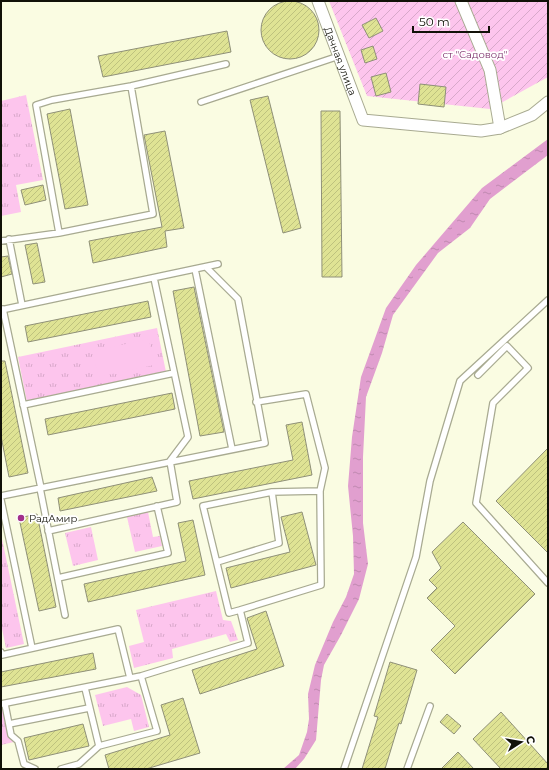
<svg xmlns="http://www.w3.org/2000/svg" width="549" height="770" font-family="Montserrat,sans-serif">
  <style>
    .grass { fill: url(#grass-tufts) }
    .garden { fill: url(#garden-furrows) }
    .pitch { fill: #fdc5ed }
    .water { fill: url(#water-ripples) }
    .building { fill: url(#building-hatch); stroke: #8f9078 }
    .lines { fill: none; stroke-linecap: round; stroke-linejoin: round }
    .service-casing { stroke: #a8aa91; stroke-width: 8 }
    .minor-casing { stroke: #a8aa91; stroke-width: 13 }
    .service { stroke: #fff; stroke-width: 5.5 }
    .minor { stroke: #fff; stroke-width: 11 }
    .poi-dot { fill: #a22f8b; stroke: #fff; stroke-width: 1.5 }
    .labels { text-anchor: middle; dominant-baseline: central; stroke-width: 3.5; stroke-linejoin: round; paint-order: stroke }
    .park-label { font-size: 10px; fill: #7c2f6b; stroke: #fff }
    .street-label { font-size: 10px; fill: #111108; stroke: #fff }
    .poi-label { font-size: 10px; fill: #111108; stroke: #fff; text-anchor: start }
  </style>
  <defs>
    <pattern id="grass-tufts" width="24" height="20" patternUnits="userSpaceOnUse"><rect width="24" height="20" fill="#fdc5ed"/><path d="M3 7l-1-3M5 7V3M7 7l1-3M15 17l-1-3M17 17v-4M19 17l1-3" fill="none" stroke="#d8a8ca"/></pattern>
    <pattern id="garden-furrows" width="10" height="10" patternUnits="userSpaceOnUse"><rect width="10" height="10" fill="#fdc5ed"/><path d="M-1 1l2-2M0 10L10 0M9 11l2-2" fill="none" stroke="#d8a8ca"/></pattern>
    <pattern id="water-ripples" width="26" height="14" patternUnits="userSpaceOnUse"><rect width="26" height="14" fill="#e19fcf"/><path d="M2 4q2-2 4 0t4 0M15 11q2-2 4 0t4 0" fill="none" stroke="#c088b0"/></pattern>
    <pattern id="building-hatch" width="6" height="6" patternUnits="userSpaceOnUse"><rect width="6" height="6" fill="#dfe394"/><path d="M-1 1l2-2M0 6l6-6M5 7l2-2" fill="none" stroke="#bec27e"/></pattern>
  </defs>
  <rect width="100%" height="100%" fill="#fafce2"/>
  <!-- grass -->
  <path class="grass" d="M 26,95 L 43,180 L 16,185 L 21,212 L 1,216 L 1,101 Z
    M 157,328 L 166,372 L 27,402 L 18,357 Z
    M 148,512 L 153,537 L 160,536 L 162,546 L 135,552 L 127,517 Z
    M 91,527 L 98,560 L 73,566 L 65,533 Z
    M 1,534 L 24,644 L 6,648 L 1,624 Z
    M 216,591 L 223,620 L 231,621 L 238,640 L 230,642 L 226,634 L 172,649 L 173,658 L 134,668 L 129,646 L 144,642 L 136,610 Z
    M 127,687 L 141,695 L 149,727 L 134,731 L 131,719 L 103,726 L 95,695 Z
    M 1,704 L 5,704 L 11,735 L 18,741 L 1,745 Z"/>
  <!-- garden -->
  <path class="garden" d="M 329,1 L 548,1 L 548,77 L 490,109 L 367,96 Z"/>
  <!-- pitch -->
  <path class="pitch" d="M 149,339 L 154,365 L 98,377 L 93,351 Z"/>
  <!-- water -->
  <path class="water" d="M 548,139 L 548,155 L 490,199 L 470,228 L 438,253 L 393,315 L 382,353 L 366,397 L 363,457 L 363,523 L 368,564 L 359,599 L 341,635 L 324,665 L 321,680 L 316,740 L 304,759 L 295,769 L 283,769 L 299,755 L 307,732 L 309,719 L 308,694 L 315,665 L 333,622 L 346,597 L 354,574 L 353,536 L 348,486 L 352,437 L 361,377 L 386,308 L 416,265 L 482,188 Z"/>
  <!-- building -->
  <path class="building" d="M261 30a29 29 0 1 1 58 0a29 29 0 1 1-58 0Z
    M 376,18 L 383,31 L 369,38 L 362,25 Z
    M 227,31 L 231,52 L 103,77 L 98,56 Z
    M 373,46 L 377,59 L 365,63 L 361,50 Z
    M 386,73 L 391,92 L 376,96 L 371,77 Z
    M 420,84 L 446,87 L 444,107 L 418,104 Z
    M 268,96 L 301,228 L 283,233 L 250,100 Z
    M 70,109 L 88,205 L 65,209 L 47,114 Z
    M 321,111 L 340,111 L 342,277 L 322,277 Z
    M 165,131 L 184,228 L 165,231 L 167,247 L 93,263 L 89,241 L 162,227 L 144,135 Z
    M 43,185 L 46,200 L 25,205 L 21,190 Z
    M 37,243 L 45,282 L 33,284 L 25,245 Z
    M 8,256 L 12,274 L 1,277 L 1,257 Z
    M 194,287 L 224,432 L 200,436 L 173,291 Z
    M 148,301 L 151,317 L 28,342 L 25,326 Z
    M 1,361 L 5,361 L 28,473 L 9,477 L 1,436 Z
    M 172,393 L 175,409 L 48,435 L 45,419 Z
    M 302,422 L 312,475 L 193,499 L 189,481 L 293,460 L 286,425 Z
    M 548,448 L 548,553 L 496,501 Z
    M 152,477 L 157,491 L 60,511 L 58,498 Z
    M 302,512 L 316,565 L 231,588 L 226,568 L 290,552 L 281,517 Z
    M 37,514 L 56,607 L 39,611 L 19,518 Z
    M 193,520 L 205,575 L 88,602 L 84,584 L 186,561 L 178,523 Z
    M 463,522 L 535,594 L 455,674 L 431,650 L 455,626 L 427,598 L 437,588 L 429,580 L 441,568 L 432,552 Z
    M 266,611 L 284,666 L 200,694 L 192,670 L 257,649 L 247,618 Z
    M 93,653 L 96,669 L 1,687 L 1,672 Z
    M 390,662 L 417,670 L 401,724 L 399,723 L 385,769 L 362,769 L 378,717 L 374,716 Z
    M 183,698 L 200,753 L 146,769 L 109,769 L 105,755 L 170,735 L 161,705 Z
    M 501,712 L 548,764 L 548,769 L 501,769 L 473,739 Z
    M 447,714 L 461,726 L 454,734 L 440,722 Z
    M 83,724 L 89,746 L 29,760 L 24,738 Z
    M 458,752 L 474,769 L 441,769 Z"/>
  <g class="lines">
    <defs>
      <path id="service" d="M 201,102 L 339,56
        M 59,233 L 36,105 L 52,100 L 131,86 L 226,64
        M 9,239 L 22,305
        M 1,241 L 59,233 L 153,214 L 131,86
        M 195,269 L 232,449
        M 3,309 L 41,488
        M 1,310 L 218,264
        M 478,375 L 507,346 L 528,368 L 493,403 L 476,503 L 548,583
        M 23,405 L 174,373
        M 40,488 L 65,615
        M 1,496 L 265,443 L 238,299 L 206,267
        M 1,500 L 32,648
        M 48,531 L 177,502 L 170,461 L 188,437 L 154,278
        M 217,562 L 279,543 L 272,492
        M 58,578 L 168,553 L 157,506
        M 240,610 L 321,585 L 320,491
        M 1,652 L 2,655 L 118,629 L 130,678
        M 85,688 L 99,746
        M 1,704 L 141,676 L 248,643 L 240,610 L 229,613 L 203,506 L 272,492 L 320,491 L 325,468 L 306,394 L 256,402
        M 5,704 L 11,735 L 18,741 L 24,764 L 35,769
        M 9,724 L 89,708
        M 61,769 L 79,764 L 99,746 L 157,731 L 141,676
        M 344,769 L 416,557 L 430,481 L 460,381 L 548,300
        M 407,769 L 430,706"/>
      <g id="minor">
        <path id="s1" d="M 318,1 L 363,120 L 481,131 L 500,128 L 532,115 L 548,102"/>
        <path d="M 461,1 L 490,70 L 500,128"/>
      </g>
    </defs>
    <!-- service casing -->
    <use href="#service" class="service-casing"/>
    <!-- minor casing -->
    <use href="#minor" class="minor-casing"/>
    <!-- service -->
    <use href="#service" class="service"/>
    <!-- minor -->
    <use href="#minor" class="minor"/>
  </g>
  <!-- markers -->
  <circle class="poi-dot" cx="21" cy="518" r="4"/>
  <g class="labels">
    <!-- park labels -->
    <g class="park-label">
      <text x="475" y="54">ст "Садовод"</text>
    </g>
    <!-- street labels -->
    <g class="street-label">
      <text stroke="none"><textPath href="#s1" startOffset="64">Дачная улица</textPath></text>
    </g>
    <!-- poi labels -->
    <g class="poi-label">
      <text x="29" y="518">РадАмир</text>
    </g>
  </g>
  <!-- border -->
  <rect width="549" height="770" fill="none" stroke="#111108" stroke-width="4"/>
  <!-- north arrow -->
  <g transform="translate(521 742) rotate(78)" stroke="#ffffff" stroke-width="3" paint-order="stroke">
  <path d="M0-3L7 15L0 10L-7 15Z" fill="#111108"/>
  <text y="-6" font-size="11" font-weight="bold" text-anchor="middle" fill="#111108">С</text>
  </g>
  <!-- scale -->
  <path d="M413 26v6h76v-6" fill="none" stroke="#111108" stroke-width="2"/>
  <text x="419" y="26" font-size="12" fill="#111108" stroke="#ffffff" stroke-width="3" paint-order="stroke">50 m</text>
</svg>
